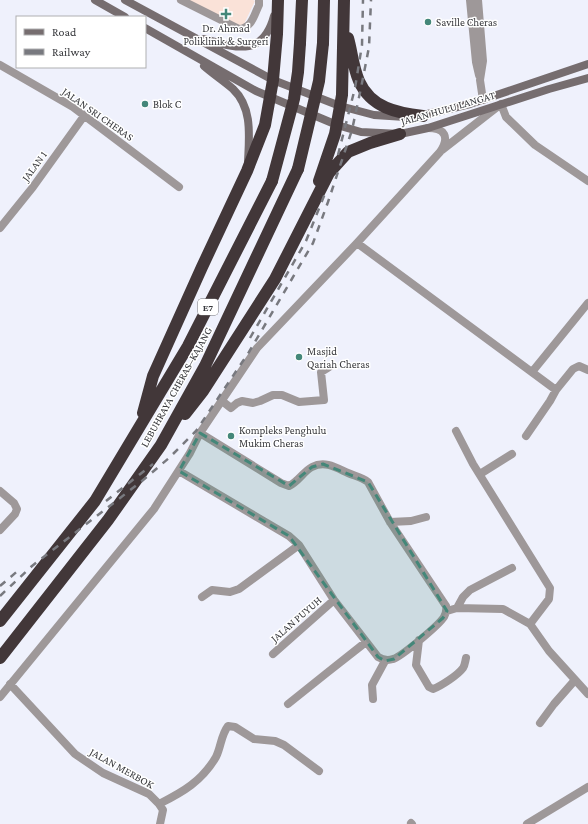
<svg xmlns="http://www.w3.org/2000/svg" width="588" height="824" font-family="'Crimson Pro',serif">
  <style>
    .commercial { fill: #fae2d8 }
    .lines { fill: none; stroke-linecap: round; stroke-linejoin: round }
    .street { stroke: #9e9899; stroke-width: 8 }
    .secondary { stroke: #766d6f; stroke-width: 8 }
    .highway { stroke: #423739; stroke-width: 12 }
    .rail { stroke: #78797f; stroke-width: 2.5; stroke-dasharray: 7 7; stroke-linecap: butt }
    .highway-bridge { stroke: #423739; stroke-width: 12 }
    .marked { fill: #448779; fill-opacity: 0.2; stroke: #448779; stroke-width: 3; stroke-dasharray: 8 5; stroke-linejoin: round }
    .poi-dot { fill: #448779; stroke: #fff; stroke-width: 1.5 }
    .labels { text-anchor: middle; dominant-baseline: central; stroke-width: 3; stroke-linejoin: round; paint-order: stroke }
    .shield { fill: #fff; stroke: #747477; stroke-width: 1 }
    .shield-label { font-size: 10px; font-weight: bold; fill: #38393d }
    .poi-label { font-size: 11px; fill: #38393d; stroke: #fff; text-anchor: start }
    .street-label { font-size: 11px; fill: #38393d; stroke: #fff }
  </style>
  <rect width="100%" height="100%" fill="#eff1fc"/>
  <!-- commercial -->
  <path class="commercial" d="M 187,0 L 253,0 L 255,1 L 244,24 L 239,26 Z"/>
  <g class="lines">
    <!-- street -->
    <path class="street" d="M 181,0 L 239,29 C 252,28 254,15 259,5 L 259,1
      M 470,0 L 476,62 L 479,75
      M 478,0 L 483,61 L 480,80 L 483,100
      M 0,65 L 73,107 L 179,187
      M 442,150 L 501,104 L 506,117 L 535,145 L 588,181
      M 0,228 L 33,187 L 84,116
      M 357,243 L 556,390 L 573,369 L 579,366 L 588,370
      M 532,372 L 588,303
      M 222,401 L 231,408 L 237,403 L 242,401 L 253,403 L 260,401 L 273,395 L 282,395 L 299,402 L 324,400 L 321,372 L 329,367
      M 456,431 L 473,464 L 550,588 L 549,599 L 530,624
      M 526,436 L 550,401 L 556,390
      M 179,471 L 289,536 L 299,545 L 334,600 L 378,657 C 383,660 387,661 393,659 C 401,657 439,625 444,617 C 446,613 447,610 446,606 L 390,522 L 368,482 C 362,477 355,476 348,473 C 337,468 325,460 312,467 C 304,471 298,482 289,486 L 281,483 L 200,433
      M 480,474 L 512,454
      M 0,491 L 14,503 L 17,509 L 15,514 L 0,530
      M 390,522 L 411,521 L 426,517
      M 202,597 L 212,590 L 230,592 L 239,589 L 299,545
      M 457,608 L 463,597 L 470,590 L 512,568
      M 447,611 L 457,608 L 503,609 L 530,624 L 549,651 L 588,694
      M 419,640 L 416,665 L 429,687 L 433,689 C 441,686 458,675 463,668 C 465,665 465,662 466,658
      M 273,654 L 334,600
      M 10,684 L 75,754 L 103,773 L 149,794 L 159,804 L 163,810 L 160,824
      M 0,697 L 154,509 L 190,453 L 200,433 L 257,348 L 357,243 L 440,152 C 450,137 445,128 428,128
      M 373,699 L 372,685 L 385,661
      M 288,704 L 328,672 L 366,642
      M 540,723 L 554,704 L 575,680
      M 159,804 C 183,792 202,781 216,757 C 221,747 221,735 228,726 L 235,727 L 254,739 L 275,741 L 284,745 L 319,771
      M 411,823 L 412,824
      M 527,824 L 588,787"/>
    <!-- secondary -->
    <path class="secondary" d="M 95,0 L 125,17
      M 125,0 L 273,80 L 340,106 L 374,115 L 405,117
      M 145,28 L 256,91 L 337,125 L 361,132 L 400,134 L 428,128 L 549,89 L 588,78
      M 204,39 C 237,48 263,57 274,16
      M 204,66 C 213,74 224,81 233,89 C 253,108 249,137 248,162
      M 419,116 L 470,104 L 588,64"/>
    <!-- highway -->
    <path class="highway" d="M 348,38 C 352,52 353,67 359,81 C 371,108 397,113 423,116
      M 300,43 L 302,0
      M 323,43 L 324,0
      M 319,181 L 335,134 L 342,95 L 344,0
      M 143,413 L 153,376 L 202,267 L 247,171 L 265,125 L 273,80 L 277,34 L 278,0
      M 185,414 L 203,391 L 275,279 L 329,173 L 348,152 L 370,143 L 400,134
      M 0,621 L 95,501 L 188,346 L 272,181
      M 0,658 L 108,520 L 161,445 L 205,366 L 298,169"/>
    <!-- rail -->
    <path class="rail" d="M 338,155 L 355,88 L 362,45 L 363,0
      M 250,338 L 306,241 L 326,191
      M 106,501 L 153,464
      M 0,586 L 20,569
      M 0,596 L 32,566 L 142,481 L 169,458 L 196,431 L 249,352 L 313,243 L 328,202 L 352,130 L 361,88 L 369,47 L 371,0"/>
    <!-- highway-bridge -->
    <path class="highway-bridge" d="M 298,169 L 319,81 L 323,43
      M 272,181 L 294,99 L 298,72 L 300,43"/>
  </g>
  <!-- marked area -->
  <path class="marked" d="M 200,433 L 289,486 L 312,467 L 323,464 L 368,482 L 447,611 L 443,618 L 394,659 L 385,661 L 378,657 L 289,536 L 179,471 Z"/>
  <!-- markers -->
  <g class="poi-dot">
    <path d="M224 8h4v4h4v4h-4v4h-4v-4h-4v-4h4z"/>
    <circle cx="428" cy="22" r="4"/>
    <circle cx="145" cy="104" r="4"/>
    <circle cx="299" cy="357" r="4"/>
    <circle cx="231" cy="436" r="4"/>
  </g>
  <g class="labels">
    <!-- shield labels -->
    <rect class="shield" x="198" y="299" width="20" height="16" rx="3"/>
    <g class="shield-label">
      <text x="208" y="307">E7</text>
    </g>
    <!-- poi labels -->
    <g class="poi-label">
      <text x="436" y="22">Saville Cheras</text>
      <text x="226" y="28" text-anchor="middle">Dr. Ahmad<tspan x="226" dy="13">Poliklinik &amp; Surgeri</tspan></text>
      <text x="153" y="104">Blok C</text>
      <text x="307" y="351">Masjid<tspan x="307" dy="13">Qariah Cheras</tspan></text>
      <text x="239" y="430">Kompleks Penghulu<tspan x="239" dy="13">Mukim Cheras</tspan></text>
    </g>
    <!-- street labels -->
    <g class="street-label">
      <text transform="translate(448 108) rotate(-16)">JALAN HULU LANGAT</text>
      <text transform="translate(98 114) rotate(35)">JALAN SRI CHERAS</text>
      <text transform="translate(34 166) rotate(-54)">JALAN 1</text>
      <text transform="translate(176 387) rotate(-61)">LEBUHRAYA CHERAS–KAJANG</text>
      <text transform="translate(296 619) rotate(-41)">JALAN PUYUH</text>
      <text transform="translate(122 768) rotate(29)">JALAN MERBOK</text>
    </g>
  </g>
  <!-- legend -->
  <rect x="16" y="16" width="130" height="52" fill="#ffffff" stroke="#afb0b1"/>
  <rect x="24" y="29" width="20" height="6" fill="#766d6f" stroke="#afb0b1"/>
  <text x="52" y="36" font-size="12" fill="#38393d">Road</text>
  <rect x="24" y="49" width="20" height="6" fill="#78797f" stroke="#afb0b1"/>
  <text x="52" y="56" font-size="12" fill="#38393d">Railway</text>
</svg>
